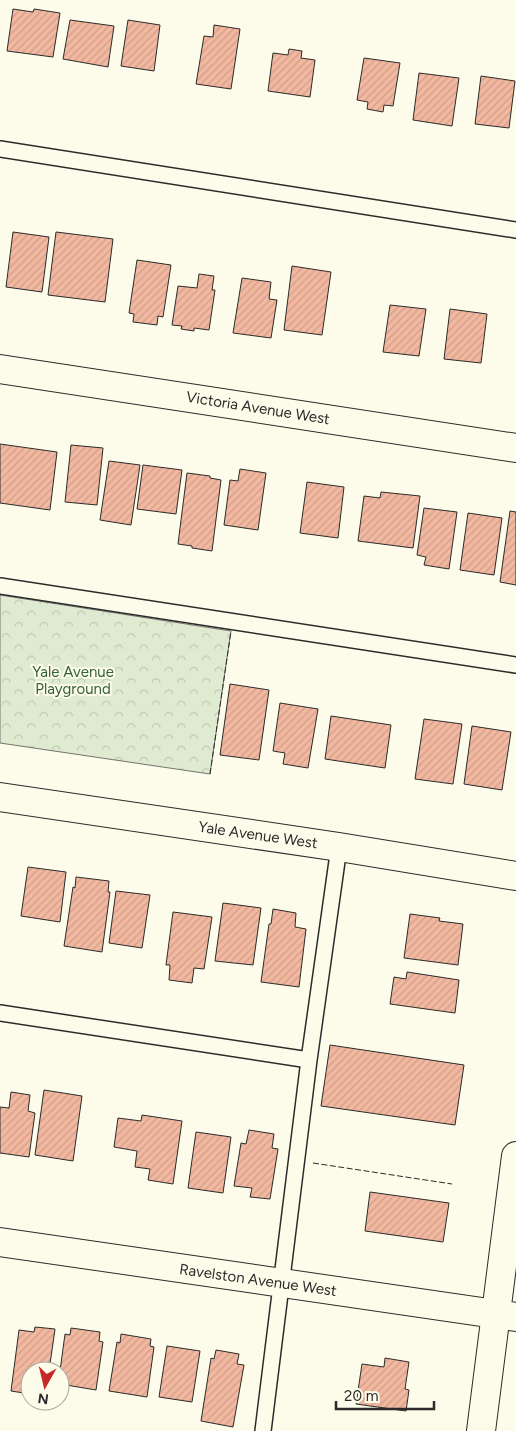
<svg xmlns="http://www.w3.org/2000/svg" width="516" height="1431" font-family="Figtree,sans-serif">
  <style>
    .park { fill: url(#park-crowns); stroke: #74746e }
    .building { fill: url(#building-hatch); stroke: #2b2b2b }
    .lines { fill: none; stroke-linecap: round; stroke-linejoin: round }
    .service-casing { stroke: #2b2b2b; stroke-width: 18 }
    .minor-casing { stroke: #2b2b2b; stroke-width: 30 }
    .service { stroke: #fdfbea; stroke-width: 15 }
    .minor { stroke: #fdfbea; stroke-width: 28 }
    .fence { stroke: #2b2b2b; stroke-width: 1; stroke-dasharray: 6 2.5; stroke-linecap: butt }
    .labels { text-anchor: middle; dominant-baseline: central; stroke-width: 4; stroke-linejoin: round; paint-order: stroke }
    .street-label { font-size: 15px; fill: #2b2b2b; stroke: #fdfbea }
    .park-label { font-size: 15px; fill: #34623c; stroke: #fdfbea }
  </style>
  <defs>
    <pattern id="park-crowns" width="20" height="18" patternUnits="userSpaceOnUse" patternTransform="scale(1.25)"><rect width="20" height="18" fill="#deebd1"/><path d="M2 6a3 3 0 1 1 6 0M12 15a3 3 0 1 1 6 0" fill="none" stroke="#bfcab4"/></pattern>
    <pattern id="building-hatch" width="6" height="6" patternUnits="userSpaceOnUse" patternTransform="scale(1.25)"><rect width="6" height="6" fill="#f2b8a0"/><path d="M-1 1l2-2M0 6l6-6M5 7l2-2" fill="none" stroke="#d09e8a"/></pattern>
  </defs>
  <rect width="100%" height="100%" fill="#fdfbea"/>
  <!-- park -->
  <path class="park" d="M 0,595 L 231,631 L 210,774 L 0,743 Z"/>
  <!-- building -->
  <path class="building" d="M 13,9 L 33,12 L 34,9 L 60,13 L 53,57 L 7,51 Z
    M 70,20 L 114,26 L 108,67 L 63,59 Z
    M 128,20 L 160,25 L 154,71 L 121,66 Z
    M 214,25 L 240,29 L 231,89 L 196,84 L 204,36 L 213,37 Z
    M 289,49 L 302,51 L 301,58 L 315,60 L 310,97 L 268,91 L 273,53 L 288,55 Z
    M 364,58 L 400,63 L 393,106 L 384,105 L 383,112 L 367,109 L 368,102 L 357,100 Z
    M 419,73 L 459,78 L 452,126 L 413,120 Z
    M 481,76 L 515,81 L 509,128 L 475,124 Z
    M 13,232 L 49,237 L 42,292 L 6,287 Z
    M 56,232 L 113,239 L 105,302 L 48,295 Z
    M 137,260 L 171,265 L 163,317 L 158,316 L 157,325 L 133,322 L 134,314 L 129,313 Z
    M 292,266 L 331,272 L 322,335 L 284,330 Z
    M 199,274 L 214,276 L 212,290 L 215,290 L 209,330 L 194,328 L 194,331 L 181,329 L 182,326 L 172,325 L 178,286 L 197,288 Z
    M 242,278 L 271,282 L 269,299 L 277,300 L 271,338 L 233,333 Z
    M 390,305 L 426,309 L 419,356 L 383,352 Z
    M 450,309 L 487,314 L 481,363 L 444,359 Z
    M 0,444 L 57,452 L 50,510 L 0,503 Z
    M 71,445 L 103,448 L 97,505 L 65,502 Z
    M 109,461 L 140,465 L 131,525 L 100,520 Z
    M 143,465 L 182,470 L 176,514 L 137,509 Z
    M 240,469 L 266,473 L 258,530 L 224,525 L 230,480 L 238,481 Z
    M 187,473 L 210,476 L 210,478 L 221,480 L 212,551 L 192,548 L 192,546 L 178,544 Z
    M 307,482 L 344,487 L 338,538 L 300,533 Z
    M 381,492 L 420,496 L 413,548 L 358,541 L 364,496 L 380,498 Z
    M 424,508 L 457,512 L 449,569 L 424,565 L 426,557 L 417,555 Z
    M 510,511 L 516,512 L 516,585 L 500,582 Z
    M 468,513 L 502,518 L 494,575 L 460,570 Z
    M 230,684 L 269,690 L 259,760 L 220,755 Z
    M 280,703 L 318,709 L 308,768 L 283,764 L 285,753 L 273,751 Z
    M 331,716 L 391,725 L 385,768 L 325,759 Z
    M 424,719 L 462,724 L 453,784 L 415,779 Z
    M 472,726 L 511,732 L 502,790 L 464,784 Z
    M 28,867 L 66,872 L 60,922 L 21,916 Z
    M 76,877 L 109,881 L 108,892 L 110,892 L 102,952 L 64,946 L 73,887 L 75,888 Z
    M 116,891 L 150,895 L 142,948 L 109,943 Z
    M 223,903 L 261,908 L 253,965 L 215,961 Z
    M 273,909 L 296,913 L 295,927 L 306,929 L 299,987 L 261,982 L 269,924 L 271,924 Z
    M 173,912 L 212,917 L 204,969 L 194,968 L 192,983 L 169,980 L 170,965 L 166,965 Z
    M 410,914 L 440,918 L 439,921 L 463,924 L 458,965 L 404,958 Z
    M 407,972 L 459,980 L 455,1013 L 390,1004 L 394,977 L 406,979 Z
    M 330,1045 L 464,1065 L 455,1125 L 321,1106 Z
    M 44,1090 L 82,1096 L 73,1161 L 35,1155 Z
    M 11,1092 L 30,1095 L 28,1111 L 35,1113 L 29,1157 L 0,1153 L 0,1107 L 9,1108 Z
    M 142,1115 L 182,1121 L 173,1184 L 148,1180 L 150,1169 L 135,1167 L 137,1151 L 114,1147 L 118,1118 L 141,1121 Z
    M 249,1130 L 274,1134 L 272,1148 L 278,1149 L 270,1199 L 250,1197 L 252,1188 L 234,1186 L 241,1143 L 246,1144 Z
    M 196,1132 L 231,1137 L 223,1193 L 188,1188 Z
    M 370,1192 L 449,1203 L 443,1242 L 365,1231 Z
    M 35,1327 L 55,1329 L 49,1371 L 30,1371 L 30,1394 L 11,1391 L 19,1330 L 34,1332 Z
    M 71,1328 L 100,1332 L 99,1341 L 103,1342 L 96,1390 L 60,1384 L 60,1371 L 65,1334 L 70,1335 Z
    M 121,1334 L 151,1339 L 150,1346 L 154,1347 L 147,1397 L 109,1391 L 117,1342 L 120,1343 Z
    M 167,1346 L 200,1351 L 192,1402 L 159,1397 Z
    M 216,1350 L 239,1354 L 237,1364 L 244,1365 L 233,1427 L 201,1421 L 211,1358 L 214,1359 Z
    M 385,1358 L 409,1362 L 405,1389 L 409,1390 L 406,1411 L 356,1404 L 362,1364 L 384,1367 Z"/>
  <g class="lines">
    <defs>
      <path id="service" d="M 0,149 L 516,230
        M 0,586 L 516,665
        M 0,1013 L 309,1060
        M 263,1431 L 309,1060 L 339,847"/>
      <path id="minor" d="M 0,369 L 516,448
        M 0,797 L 339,847 L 516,876
        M 0,1242 L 516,1317
        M 481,1431 L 516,1156"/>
    </defs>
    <!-- service casing -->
    <use href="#service" class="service-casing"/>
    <!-- minor casing -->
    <use href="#minor" class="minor-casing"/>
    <!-- service -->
    <use href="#service" class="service"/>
    <!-- minor -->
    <use href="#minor" class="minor"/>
    <!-- fence -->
    <path class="fence" d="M 210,774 L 231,631
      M 313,1163 L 452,1184"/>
  </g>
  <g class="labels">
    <!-- street labels -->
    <g class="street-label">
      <text transform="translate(258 408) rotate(9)">Victoria Avenue West</text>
      <text transform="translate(258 835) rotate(8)">Yale Avenue West</text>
      <text transform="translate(258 1280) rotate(8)">Ravelston Avenue West</text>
    </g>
    <!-- park labels -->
    <g class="park-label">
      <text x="73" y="672">Yale Avenue<tspan x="73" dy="17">Playground</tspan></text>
    </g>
  </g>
  <!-- north arrow -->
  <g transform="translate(45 1386) rotate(188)"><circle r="24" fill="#fdfbea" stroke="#a9a89e"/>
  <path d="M0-4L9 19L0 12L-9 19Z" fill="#c62828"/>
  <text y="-8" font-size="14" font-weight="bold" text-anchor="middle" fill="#2b2b2b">N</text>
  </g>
  <!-- scale -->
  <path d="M336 1401v8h98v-8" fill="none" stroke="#2b2b2b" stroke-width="2.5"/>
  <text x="344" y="1401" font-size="15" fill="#2b2b2b" stroke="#fdfbea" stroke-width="4" paint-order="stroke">20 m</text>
</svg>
